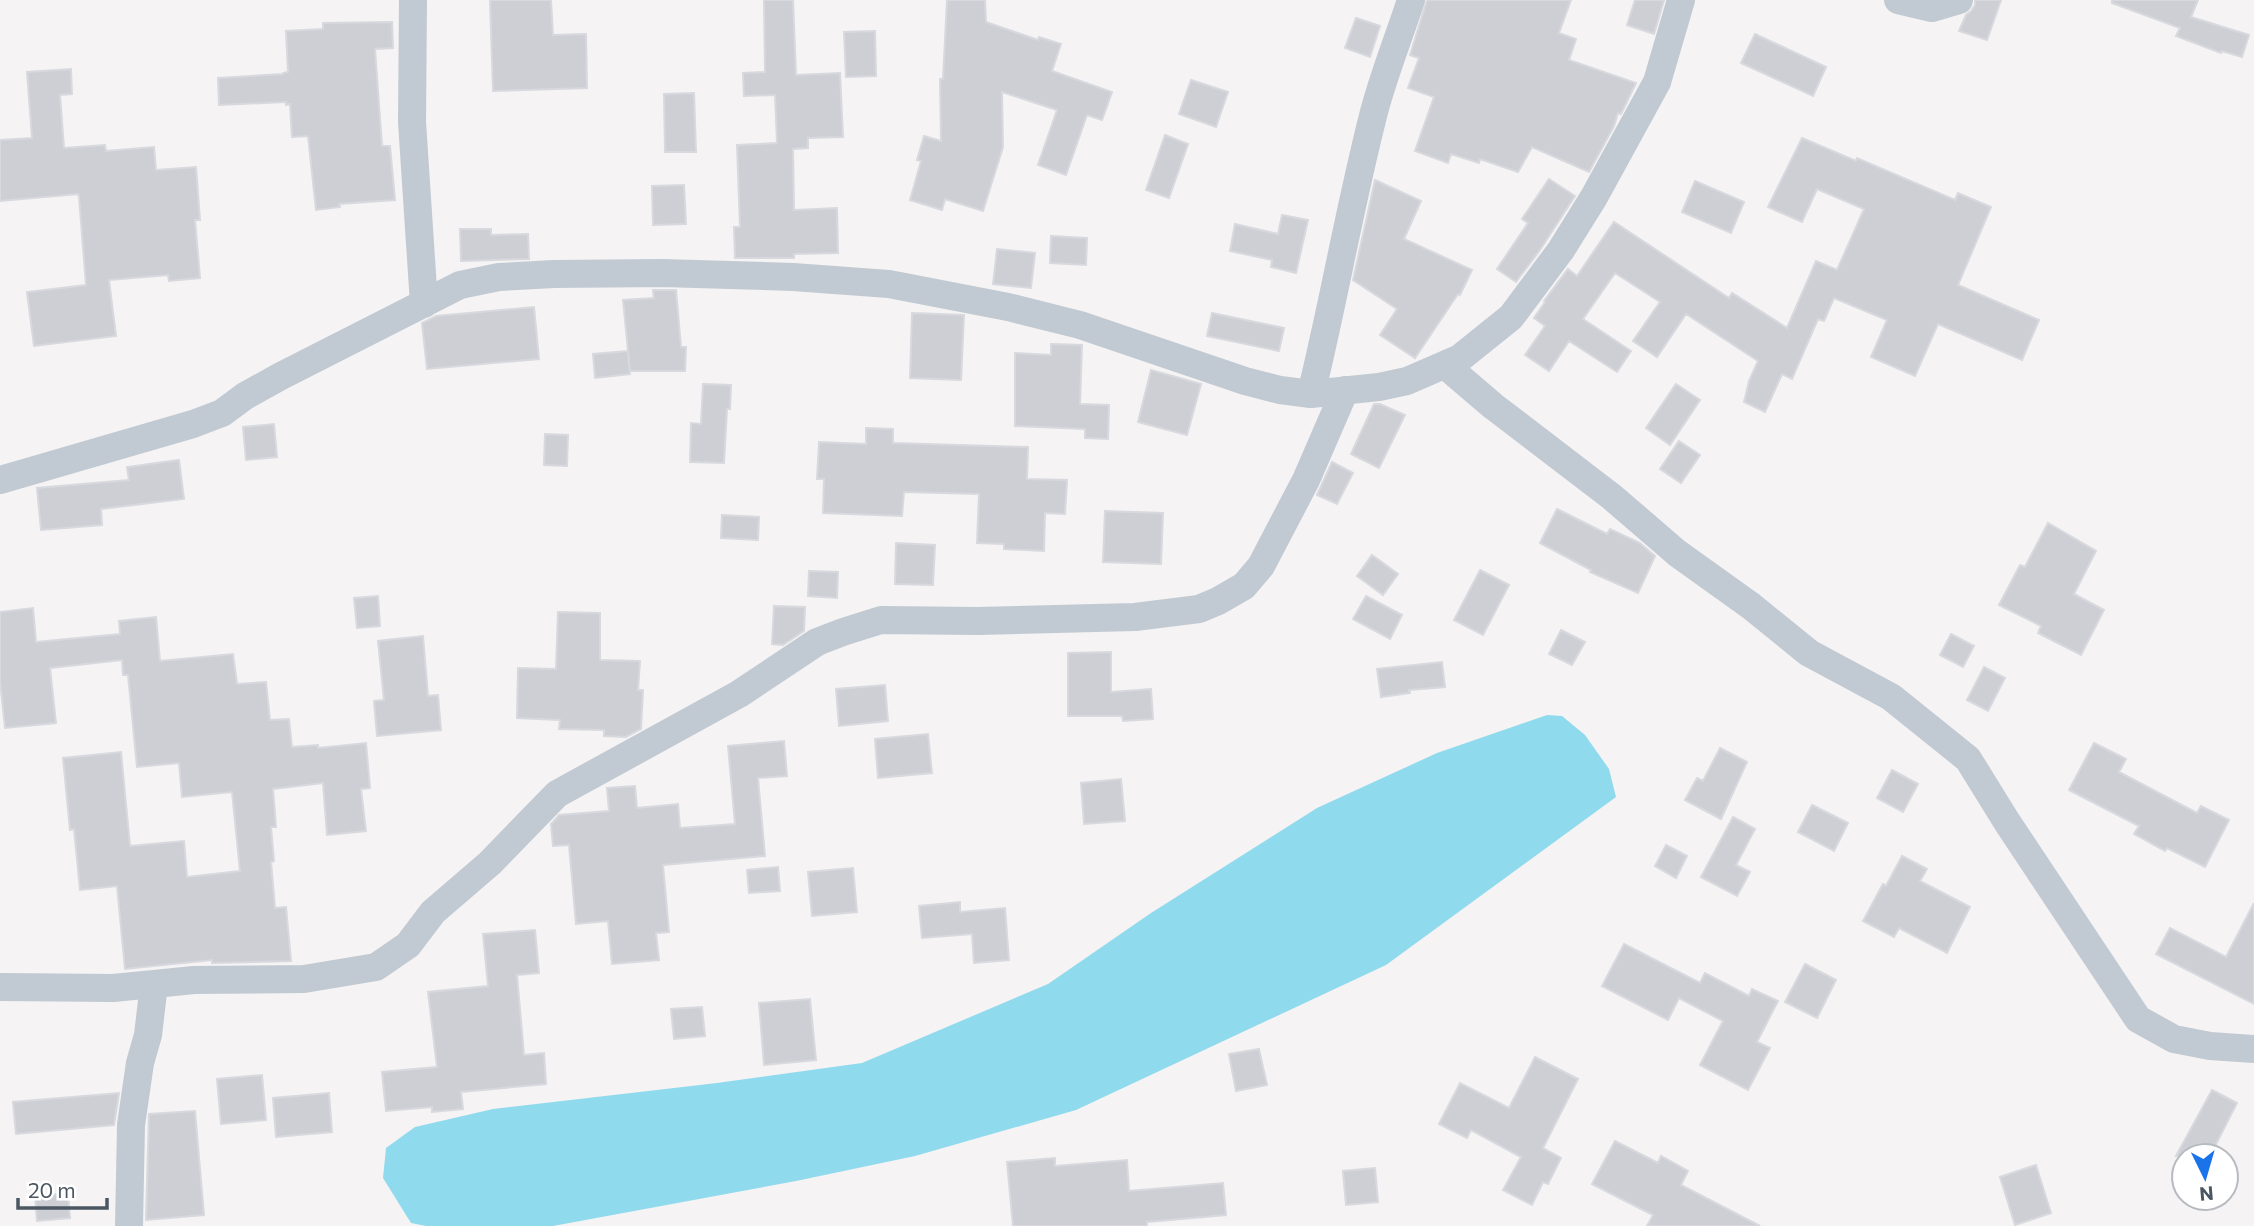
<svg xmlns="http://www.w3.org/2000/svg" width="2254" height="1226" font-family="Commissioner,sans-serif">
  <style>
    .water { fill: #90daee }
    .building { fill: #cdcfd5; stroke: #d7d9de; stroke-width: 2 }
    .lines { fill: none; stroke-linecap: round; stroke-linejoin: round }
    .minor { stroke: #c1cad2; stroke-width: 28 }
  </style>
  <rect width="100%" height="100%" fill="#f5f3f3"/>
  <!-- water -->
  <path class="water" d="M 1547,715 L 1562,716 L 1585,735 L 1609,769 L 1616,797 L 1386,965 L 1076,1110 L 915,1156 L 796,1181 L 553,1226 L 426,1226 L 411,1223 L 383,1178 L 386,1148 L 415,1127 L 493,1109 L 717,1083 L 862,1063 L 1048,984 L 1151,913 L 1317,808 L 1437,753 Z"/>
  <!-- building -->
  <path class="building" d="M 490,0 L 551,0 L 553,35 L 586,34 L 587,88 L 493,91 Z
    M 764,0 L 793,0 L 796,75 L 840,73 L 843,137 L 808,138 L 808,148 L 793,149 L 794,210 L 837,208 L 838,253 L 794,254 L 794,258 L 735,258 L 734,227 L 740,227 L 737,145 L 777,143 L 775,95 L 744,96 L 743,73 L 765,72 Z
    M 947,0 L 985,0 L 986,22 L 1038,40 L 1039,37 L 1061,44 L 1052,71 L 1112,92 L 1102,120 L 1087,115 L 1066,175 L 1038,165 L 1057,110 L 1002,92 L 1003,147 L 983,211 L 945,199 L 942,210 L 910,200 L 921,161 L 917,160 L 924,136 L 941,141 L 940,79 L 943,79 Z
    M 1427,0 L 1571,0 L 1559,33 L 1576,39 L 1569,60 L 1636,83 L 1621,114 L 1618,113 L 1614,126 L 1589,172 L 1532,147 L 1518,172 L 1480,159 L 1479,163 L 1451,154 L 1448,163 L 1415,151 L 1434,97 L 1408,88 L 1419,58 L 1410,55 Z
    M 1635,0 L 1664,0 L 1654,34 L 1627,25 Z
    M 1975,0 L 2001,0 L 1987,40 L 1959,31 L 1966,15 L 1971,11 L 1975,5 Z
    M 2112,0 L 2198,0 L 2191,17 L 2249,35 L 2242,57 L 2222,51 L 2221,53 L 2176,36 L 2180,28 L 2112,3 Z
    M 1356,18 L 1380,26 L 1370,57 L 1345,48 Z
    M 392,22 L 393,48 L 375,49 L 382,146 L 390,146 L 395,200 L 339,204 L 340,207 L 316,210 L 308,136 L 292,137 L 290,104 L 286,105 L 286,102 L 219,105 L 218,78 L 283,74 L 283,73 L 288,72 L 286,31 L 323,29 L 323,23 Z
    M 875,31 L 876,76 L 846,77 L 844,32 Z
    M 1755,34 L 1826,67 L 1813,96 L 1741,63 Z
    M 71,69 L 72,94 L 60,95 L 64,148 L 105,145 L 106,151 L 154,147 L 156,170 L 196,167 L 200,220 L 195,220 L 200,278 L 169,281 L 168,275 L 109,280 L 116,336 L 34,346 L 27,292 L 86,285 L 79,197 L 78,194 L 0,201 L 0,140 L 32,138 L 27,72 Z
    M 1191,80 L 1228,92 L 1216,127 L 1179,114 Z
    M 694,93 L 696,152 L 665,152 L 664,94 Z
    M 1165,135 L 1188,144 L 1169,198 L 1146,190 Z
    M 1802,138 L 1856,161 L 1857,158 L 1955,200 L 1958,193 L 1991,207 L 1958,285 L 2039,320 L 2022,360 L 1938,324 L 1915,376 L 1871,357 L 1887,320 L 1834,298 L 1824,321 L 1818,319 L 1792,379 L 1782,374 L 1765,412 L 1744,402 L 1749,381 L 1758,361 L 1686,314 L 1657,357 L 1633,341 L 1660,302 L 1615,273 L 1583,319 L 1631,351 L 1617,372 L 1569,341 L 1549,371 L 1525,355 L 1545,326 L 1534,318 L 1545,302 L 1544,301 L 1568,269 L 1577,276 L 1614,222 L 1729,298 L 1732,293 L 1787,328 L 1816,261 L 1837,270 L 1864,209 L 1817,189 L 1802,222 L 1768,207 Z
    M 1549,179 L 1575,196 L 1540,250 L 1516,282 L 1497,269 L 1528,223 L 1522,219 Z
    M 1375,180 L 1421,201 L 1404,239 L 1472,270 L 1460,295 L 1458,294 L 1415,358 L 1380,335 L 1397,309 L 1353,280 Z
    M 1695,181 L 1744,202 L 1731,233 L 1682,212 Z
    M 684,185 L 686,224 L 653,225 L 652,186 Z
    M 1282,215 L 1308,220 L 1296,273 L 1271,267 L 1272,260 L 1230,251 L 1235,224 L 1278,234 Z
    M 460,229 L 491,229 L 491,235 L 528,234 L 529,259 L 461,261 Z
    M 1051,236 L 1087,238 L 1086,265 L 1050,263 Z
    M 997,249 L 1035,253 L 1031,288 L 993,284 Z
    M 653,290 L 676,290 L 681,347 L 686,347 L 685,371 L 630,371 L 623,300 L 654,298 Z
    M 534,307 L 539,359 L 427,369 L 422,323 L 436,316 Z
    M 912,313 L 964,315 L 961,380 L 910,378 Z
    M 1212,313 L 1284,328 L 1279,351 L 1207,336 Z
    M 1051,344 L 1082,345 L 1080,404 L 1109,405 L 1108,439 L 1085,438 L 1085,429 L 1015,426 L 1015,353 L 1051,355 Z
    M 628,351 L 630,374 L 595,378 L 593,354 Z
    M 1151,370 L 1201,384 L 1187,435 L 1138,422 Z
    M 703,384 L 731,385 L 730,409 L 727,409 L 724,463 L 690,462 L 691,423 L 701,424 Z
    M 1676,384 L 1700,400 L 1670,445 L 1646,428 Z
    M 1374,404 L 1380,404 L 1405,415 L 1379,468 L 1351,454 Z
    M 274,424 L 277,457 L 246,460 L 243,427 Z
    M 866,428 L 893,429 L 893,443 L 1028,447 L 1027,479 L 1067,480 L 1065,514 L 1045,513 L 1044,551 L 1004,549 L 1004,544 L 977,543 L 979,494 L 904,492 L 902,516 L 823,513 L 824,479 L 817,479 L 819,442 L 866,444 Z
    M 545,434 L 568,435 L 567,466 L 544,465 Z
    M 1679,441 L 1700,455 L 1681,483 L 1660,469 Z
    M 179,460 L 184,499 L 101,509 L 102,525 L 41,530 L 37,488 L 129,480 L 127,467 Z
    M 1332,462 L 1353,473 L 1337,504 L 1317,495 Z
    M 1557,509 L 1607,534 L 1610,529 L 1640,543 L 1655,556 L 1638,593 L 1590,572 L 1591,570 L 1540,543 Z
    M 1105,511 L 1163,513 L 1161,564 L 1103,562 Z
    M 722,515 L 759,517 L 758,540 L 721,538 Z
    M 2048,523 L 2096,551 L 2074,594 L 2104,610 L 2081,655 L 2038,633 L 2041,626 L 1999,605 L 2020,565 L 2025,567 Z
    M 896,543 L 935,545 L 933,585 L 895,584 Z
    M 1372,555 L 1398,574 L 1383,595 L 1357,576 Z
    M 1480,570 L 1509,585 L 1483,635 L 1454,620 Z
    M 809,571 L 838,572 L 837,598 L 808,596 Z
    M 378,596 L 380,626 L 357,628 L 354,598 Z
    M 1366,596 L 1402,615 L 1390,639 L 1353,619 Z
    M 774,606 L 805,607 L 804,631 L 783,645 L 772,644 Z
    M 33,608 L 36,642 L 120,634 L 119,621 L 156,617 L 160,661 L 233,654 L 237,684 L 266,682 L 270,720 L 289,719 L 292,747 L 318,745 L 318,748 L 366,743 L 370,788 L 361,789 L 366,831 L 327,835 L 323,783 L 273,789 L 276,827 L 271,827 L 274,861 L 271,862 L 275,908 L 286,907 L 291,961 L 212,963 L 212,960 L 125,969 L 117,886 L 80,890 L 74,829 L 70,830 L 63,758 L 121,752 L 130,846 L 184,841 L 187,877 L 240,871 L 232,792 L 182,797 L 179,763 L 137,767 L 128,675 L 123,675 L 122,660 L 50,668 L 56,723 L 5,728 L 0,681 L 0,612 Z
    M 558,612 L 600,613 L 600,660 L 640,661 L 638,690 L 643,690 L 641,729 L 626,737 L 604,736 L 604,730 L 559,729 L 560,720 L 517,718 L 518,668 L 556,669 Z
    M 1561,630 L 1585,642 L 1572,665 L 1549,654 Z
    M 1951,634 L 1974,646 L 1963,667 L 1940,655 Z
    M 423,636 L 428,696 L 438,695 L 441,730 L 377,736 L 374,701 L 384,700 L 378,641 Z
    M 1111,652 L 1111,692 L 1151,689 L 1153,719 L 1123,721 L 1122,716 L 1068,716 L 1068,653 Z
    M 1442,662 L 1445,687 L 1409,690 L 1410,693 L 1381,697 L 1377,669 Z
    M 1984,667 L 2005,678 L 1988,711 L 1967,700 Z
    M 885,685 L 888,721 L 839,726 L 836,689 Z
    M 928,734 L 932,773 L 878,778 L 875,739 Z
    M 784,741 L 787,776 L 758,778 L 765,856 L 663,865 L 669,932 L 656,933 L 659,960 L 612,964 L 608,921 L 576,924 L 569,845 L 553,846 L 551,824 L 559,815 L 609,811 L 607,788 L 635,786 L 637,808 L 678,804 L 680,828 L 735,824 L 728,746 Z
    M 2094,743 L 2126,759 L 2119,772 L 2197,813 L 2201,806 L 2229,820 L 2205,867 L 2167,848 L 2165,851 L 2134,834 L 2139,826 L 2069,790 Z
    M 1720,748 L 1747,762 L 1721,819 L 1685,800 L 1697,778 L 1703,781 Z
    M 1892,770 L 1918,784 L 1903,812 L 1877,798 Z
    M 1121,779 L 1125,821 L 1084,824 L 1081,783 Z
    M 1812,805 L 1848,823 L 1834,851 L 1798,832 Z
    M 1733,817 L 1755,829 L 1736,865 L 1750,872 L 1737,896 L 1701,877 Z
    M 1666,845 L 1687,856 L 1676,878 L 1655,866 Z
    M 1902,856 L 1927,869 L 1920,881 L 1970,907 L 1947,953 L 1899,928 L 1894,937 L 1863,921 L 1883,884 L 1886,886 Z
    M 778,867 L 780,891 L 749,893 L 747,870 Z
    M 853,868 L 857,912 L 812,916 L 808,872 Z
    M 960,902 L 960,912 L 1005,908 L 1009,960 L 974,963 L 972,934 L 922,938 L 919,906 Z
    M 2254,903 L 2254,1004 L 2156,954 L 2170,928 L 2226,957 Z
    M 535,930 L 539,973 L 517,975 L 524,1055 L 544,1053 L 546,1084 L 461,1092 L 463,1109 L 432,1112 L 432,1107 L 386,1111 L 382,1072 L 437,1067 L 428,992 L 488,986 L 483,934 Z
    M 1624,944 L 1700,983 L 1705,973 L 1749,996 L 1752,989 L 1778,1001 L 1757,1042 L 1770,1048 L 1748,1090 L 1700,1065 L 1723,1021 L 1679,998 L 1668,1020 L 1602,986 Z
    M 1805,964 L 1836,980 L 1817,1018 L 1785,1002 Z
    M 810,999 L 816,1060 L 764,1065 L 759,1003 Z
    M 702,1007 L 705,1036 L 674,1039 L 671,1009 Z
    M 1259,1049 L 1267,1085 L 1236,1091 L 1229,1054 Z
    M 1535,1057 L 1578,1079 L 1543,1148 L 1561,1158 L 1548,1184 L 1543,1182 L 1532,1205 L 1503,1190 L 1521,1157 L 1471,1130 L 1467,1138 L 1439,1124 L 1460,1083 L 1509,1108 Z
    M 262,1075 L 266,1120 L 221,1124 L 217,1079 Z
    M 2212,1090 L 2237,1103 L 2210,1156 L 2176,1156 Z
    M 119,1093 L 114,1125 L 16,1134 L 13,1102 Z
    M 329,1093 L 332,1132 L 276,1137 L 273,1098 Z
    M 195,1111 L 204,1215 L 146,1220 L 149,1114 Z
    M 1615,1141 L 1658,1163 L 1661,1156 L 1688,1171 L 1681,1185 L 1760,1226 L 1647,1226 L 1653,1215 L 1592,1184 Z
    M 1055,1158 L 1055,1166 L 1127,1160 L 1129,1191 L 1223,1183 L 1226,1215 L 1147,1222 L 1147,1226 L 1013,1226 L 1007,1162 Z
    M 2036,1165 L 2051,1213 L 2015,1225 L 2000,1177 Z
    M 1375,1168 L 1378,1202 L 1346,1205 L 1343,1171 Z
    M 68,1193 L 70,1218 L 37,1221 L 35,1196 Z"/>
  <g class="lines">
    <!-- minor -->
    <path class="minor" d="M 413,0 L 412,122 L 424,304
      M 1898,0 L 1932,8 L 1959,0
      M 1445,365 L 1493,406 L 1612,497 L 1677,553 L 1751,606 L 1809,653 L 1891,697 L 1968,759 L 2007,822 L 2138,1019 L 2174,1039 L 2210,1046 L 2254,1049
      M 1311,394 C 1334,300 1350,205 1374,112 C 1384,74 1399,37 1411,0
      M 0,480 L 193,424 L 222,413 L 245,396 L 281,376 L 460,285 L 499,277 L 554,274 L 662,273 L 793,277 L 889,284 L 1008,307 L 1080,325 L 1245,381 L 1280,390 L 1311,394 L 1379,387 L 1407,381 L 1460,358 L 1511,317 L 1561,250 L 1594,197 L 1657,82 L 1681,0
      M 0,987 L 113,988 L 154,984
      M 129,1226 L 131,1125 L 140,1063 L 148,1035 L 154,984 L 194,980 L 304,979 L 376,967 L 408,945 L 433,912 L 490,863 L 557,794 L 739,694 L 817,642 L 843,632 L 881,620 L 978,621 L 1135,617 L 1199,609 L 1218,601 L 1244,586 L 1261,566 L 1306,480 L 1345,390"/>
  </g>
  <!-- north arrow -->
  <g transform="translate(2205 1177) rotate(175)"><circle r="33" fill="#ffffff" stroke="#b7bbc0" stroke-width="2"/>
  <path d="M0-5L12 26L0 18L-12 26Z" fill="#1a73e8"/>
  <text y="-10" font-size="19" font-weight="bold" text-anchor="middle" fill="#4a5661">N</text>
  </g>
  <!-- scale -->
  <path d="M18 1198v10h89v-10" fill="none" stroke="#4a5661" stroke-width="3.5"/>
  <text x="28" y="1198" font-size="21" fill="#4a5661" stroke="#ffffff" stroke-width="5" paint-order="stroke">20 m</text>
</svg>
